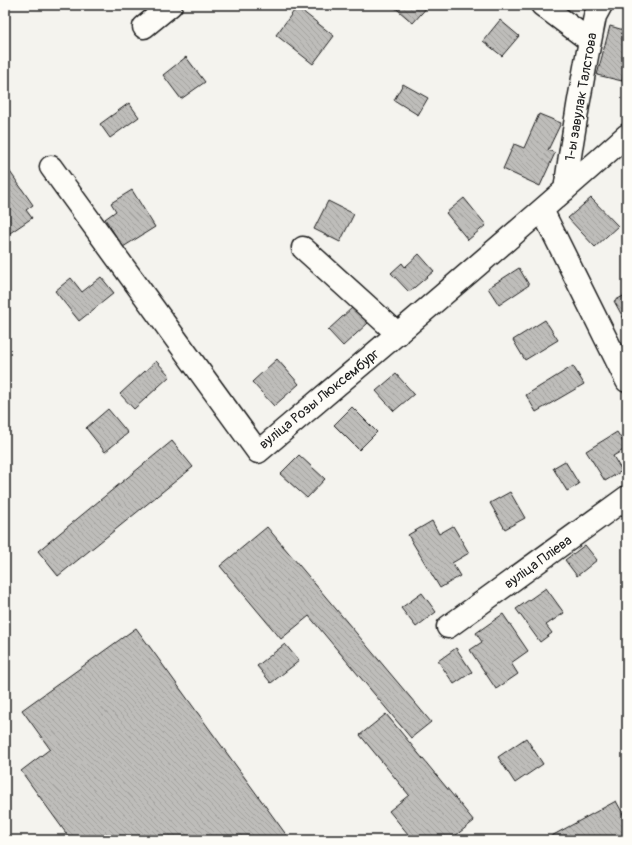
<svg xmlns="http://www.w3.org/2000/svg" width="632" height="845" font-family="Pangolin,sans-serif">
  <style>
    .building { fill: url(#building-back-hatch); stroke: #1c1c1c }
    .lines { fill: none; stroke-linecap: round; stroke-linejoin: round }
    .minor-casing { stroke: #1c1c1c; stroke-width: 25 }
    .minor { stroke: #fdfcf7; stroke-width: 22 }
    .labels { text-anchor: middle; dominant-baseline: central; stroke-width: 4; stroke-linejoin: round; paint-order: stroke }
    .street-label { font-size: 14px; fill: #1c1c1c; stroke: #fdfcf7 }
  </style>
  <defs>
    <pattern id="building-back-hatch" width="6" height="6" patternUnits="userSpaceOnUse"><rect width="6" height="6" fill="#bebdba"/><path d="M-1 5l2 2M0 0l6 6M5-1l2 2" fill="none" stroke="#a3a29f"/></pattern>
  </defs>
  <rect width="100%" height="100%" fill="#f4f3ee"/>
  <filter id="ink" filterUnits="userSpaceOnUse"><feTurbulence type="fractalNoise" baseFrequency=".025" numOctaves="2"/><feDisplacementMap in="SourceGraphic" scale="8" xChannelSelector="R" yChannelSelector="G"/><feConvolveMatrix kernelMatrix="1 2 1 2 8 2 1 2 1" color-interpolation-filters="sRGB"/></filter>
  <g filter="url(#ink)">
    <!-- building -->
    <path class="building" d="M 392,5 L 429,5 L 413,23 Z
      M 297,7 L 334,36 L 313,64 L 276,35 Z
      M 500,20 L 519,36 L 502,56 L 483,41 Z
      M 610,26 L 627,31 L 627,61 L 622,81 L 597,75 Z
      M 186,57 L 205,82 L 181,99 L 163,75 Z
      M 403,84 L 428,98 L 418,115 L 394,100 Z
      M 129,103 L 139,117 L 110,138 L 100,124 Z
      M 539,114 L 561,123 L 548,150 L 555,153 L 540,186 L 503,169 L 514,144 L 524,148 Z
      M 6,166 L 33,205 L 26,210 L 32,218 L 7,235 L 5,233 Z
      M 132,190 L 155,227 L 123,247 L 105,219 L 116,211 L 111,203 Z
      M 464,198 L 486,225 L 468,240 L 446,213 Z
      M 591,198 L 618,226 L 595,247 L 568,218 Z
      M 328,201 L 354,214 L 340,242 L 314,229 Z
      M 419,254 L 434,271 L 409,292 L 391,273 L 402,263 L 405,267 Z
      M 519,268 L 529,285 L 499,305 L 488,288 Z
      M 101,277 L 114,293 L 79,321 L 55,291 L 71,278 L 82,292 Z
      M 627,294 L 627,320 L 625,321 L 614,301 Z
      M 353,307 L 368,323 L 343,346 L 328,330 Z
      M 545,320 L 558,340 L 525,360 L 513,340 Z
      M 277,359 L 299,384 L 274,406 L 252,382 Z
      M 156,361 L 170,376 L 134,409 L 120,394 Z
      M 573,366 L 584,384 L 536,412 L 526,395 Z
      M 396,374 L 414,394 L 394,411 L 376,391 Z
      M 352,407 L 377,432 L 359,450 L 334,425 Z
      M 108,409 L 128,433 L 105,452 L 86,428 Z
      M 617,432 L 627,448 L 613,456 L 622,471 L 605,481 L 586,451 Z
      M 172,441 L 193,467 L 58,576 L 38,551 Z
      M 299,455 L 325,479 L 307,498 L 280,474 Z
      M 565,461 L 579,484 L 567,491 L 553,468 Z
      M 510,492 L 525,518 L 505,529 L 490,503 Z
      M 432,521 L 439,534 L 453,526 L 469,553 L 452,563 L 460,576 L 440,588 L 408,535 Z
      M 267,527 L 431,722 L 411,738 L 309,616 L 281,639 L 220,566 Z
      M 585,545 L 597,560 L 577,576 L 565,560 Z
      M 546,588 L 564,613 L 546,625 L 552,633 L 540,642 L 516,609 Z
      M 422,593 L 436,612 L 416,627 L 401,608 Z
      M 503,614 L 528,651 L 511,663 L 518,674 L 496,689 L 470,650 L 482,642 L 476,633 Z
      M 136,628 L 290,840 L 71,840 L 21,771 L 50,749 L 22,710 Z
      M 285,644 L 299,661 L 271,683 L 257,666 Z
      M 456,648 L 472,672 L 454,684 L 438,661 Z
      M 386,714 L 474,821 L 450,840 L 413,840 L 389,811 L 409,795 L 360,735 Z
      M 526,738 L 543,764 L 515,783 L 498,757 Z
      M 616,801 L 627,821 L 627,840 L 547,840 L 546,839 Z"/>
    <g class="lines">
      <defs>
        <path id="minor" d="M 542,5 L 590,41
          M 144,27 L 171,5
          M 51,167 L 258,452 C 382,347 506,243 627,135
          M 565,190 C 573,132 583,74 595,16 L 601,5
          M 542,210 L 627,381
          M 303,248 L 398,334
          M 448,627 L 627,497"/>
      </defs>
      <!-- minor casing -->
      <use href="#minor" class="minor-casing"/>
      <!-- minor -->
      <use href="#minor" class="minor"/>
    </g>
  </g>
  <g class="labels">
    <!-- street labels -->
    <g class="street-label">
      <text transform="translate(581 97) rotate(-80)">1-ы завулак Талстова</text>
      <text transform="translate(319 399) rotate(-39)">вуліца Розы Люксембург</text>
      <text transform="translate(538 562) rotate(-36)">вуліца Пліева</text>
    </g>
  </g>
  <!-- margin -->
  <rect width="632" height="845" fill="none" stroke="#fdfcf7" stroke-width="20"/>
  <rect x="10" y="10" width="612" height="825" fill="none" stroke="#1c1c1c" stroke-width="1.5" filter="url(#ink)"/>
</svg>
